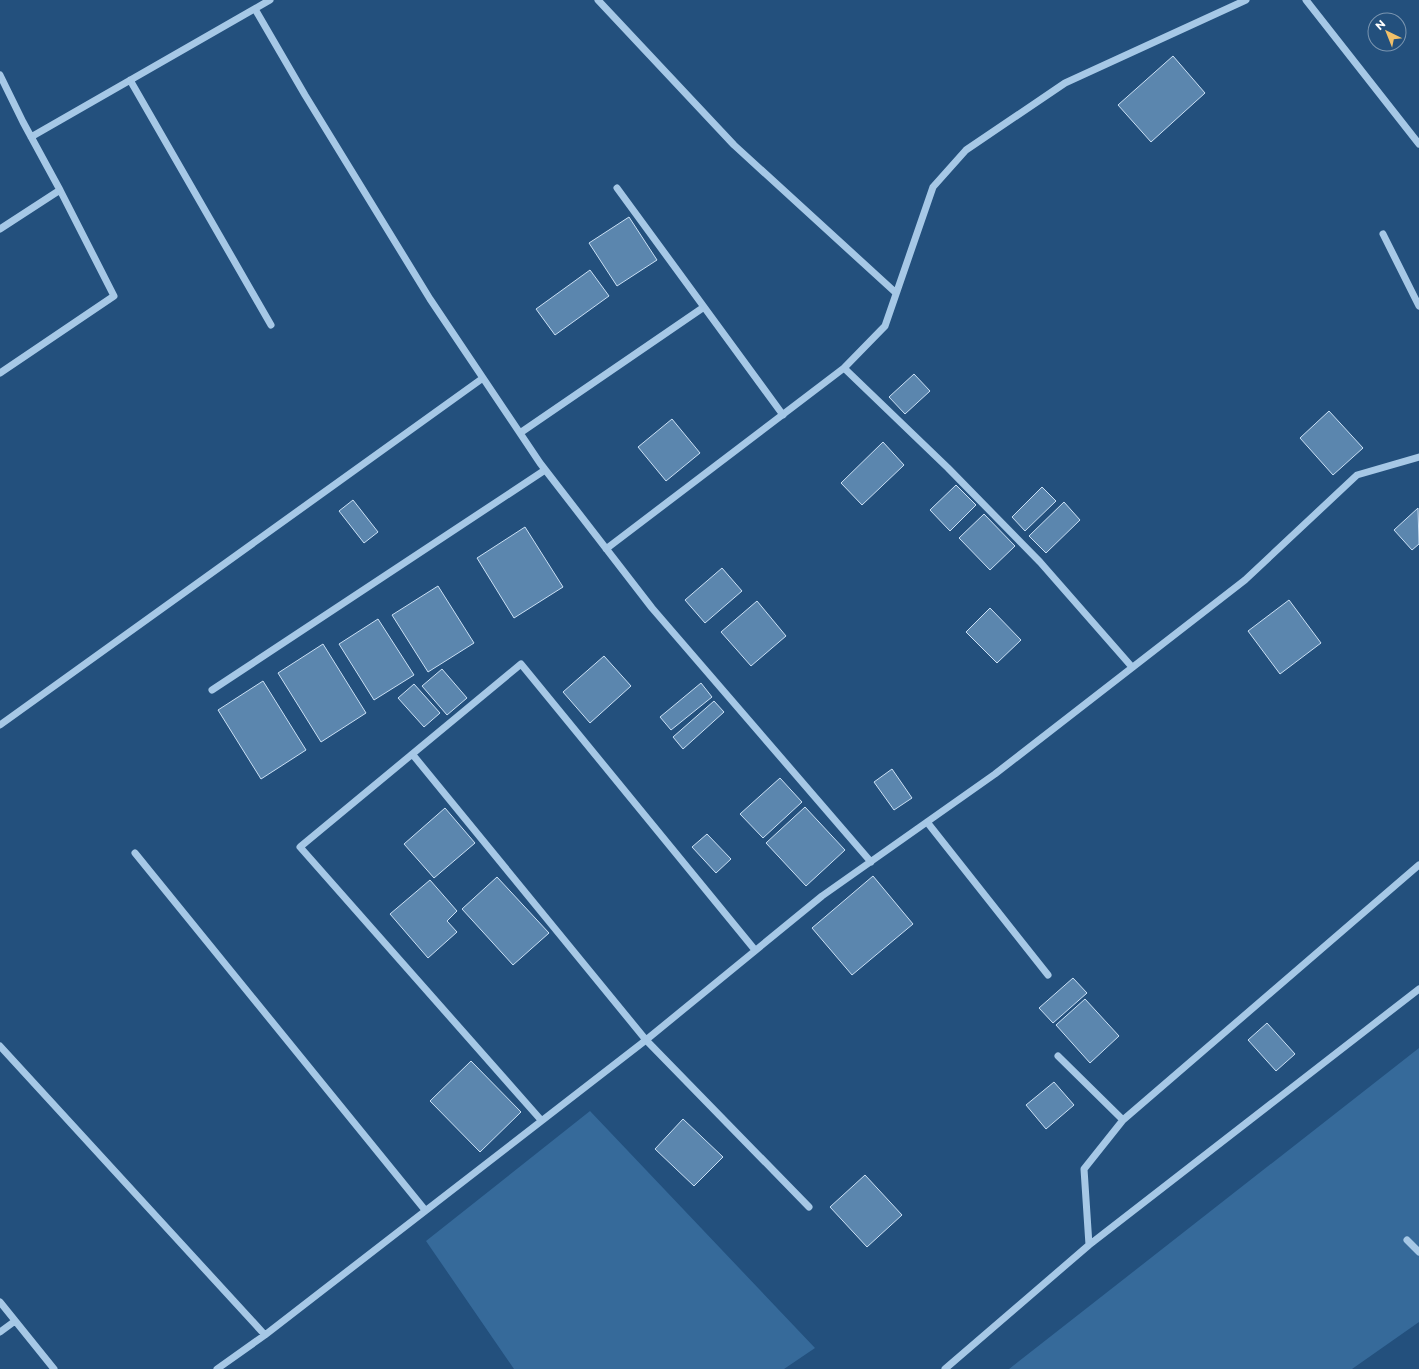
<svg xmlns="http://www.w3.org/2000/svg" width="1419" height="1369" font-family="Montserrat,sans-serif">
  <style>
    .green { fill: #366a9a }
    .building { fill: #5b86ae; stroke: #cae0f5 }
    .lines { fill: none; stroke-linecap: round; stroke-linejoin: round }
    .minor { stroke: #a6c8e6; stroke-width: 7 }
  </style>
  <rect width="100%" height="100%" fill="#23507d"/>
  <!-- green -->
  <path class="green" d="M 1419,1048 L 1419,1322 L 1352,1369 L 1009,1369 Z
    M 590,1111 L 815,1348 L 784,1369 L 514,1369 L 426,1241 Z"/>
  <!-- building -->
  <path class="building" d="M 1173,56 L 1205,93 L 1151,142 L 1118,105 Z
    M 629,217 L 657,260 L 617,286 L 589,243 Z
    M 590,270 L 609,296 L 555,335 L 536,309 Z
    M 914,374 L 930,391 L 905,414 L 889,397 Z
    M 1329,411 L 1363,448 L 1333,475 L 1300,438 Z
    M 672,419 L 700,453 L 666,481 L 638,447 Z
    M 883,442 L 904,465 L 862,505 L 841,483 Z
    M 956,485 L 976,505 L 950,531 L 930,510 Z
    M 1042,487 L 1056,501 L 1025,531 L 1012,517 Z
    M 353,500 L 378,532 L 364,543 L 339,511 Z
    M 1064,502 L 1080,520 L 1046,553 L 1029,536 Z
    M 1418,508 L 1419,544 L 1412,550 L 1394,530 Z
    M 984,514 L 1015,546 L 990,570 L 959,538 Z
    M 525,527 L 563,587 L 514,618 L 477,558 Z
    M 722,568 L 742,591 L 705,623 L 685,600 Z
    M 438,586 L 474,643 L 428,672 L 392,615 Z
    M 1289,600 L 1321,643 L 1280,674 L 1248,631 Z
    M 757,601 L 786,636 L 751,666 L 721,632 Z
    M 990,608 L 1021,640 L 997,663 L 966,632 Z
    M 378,619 L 414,675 L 374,700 L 339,644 Z
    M 323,644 L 366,713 L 321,742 L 278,673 Z
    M 604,656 L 631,686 L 590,723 L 563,692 Z
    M 442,669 L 467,698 L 447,715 L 422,686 Z
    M 263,681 L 306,750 L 261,779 L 218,710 Z
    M 701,683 L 712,697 L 671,730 L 660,717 Z
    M 414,684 L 440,713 L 424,727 L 398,698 Z
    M 714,701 L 724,712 L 683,749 L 673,737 Z
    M 892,769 L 912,798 L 894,810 L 874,782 Z
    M 780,778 L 802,802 L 763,838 L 740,814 Z
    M 805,807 L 845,850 L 806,886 L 766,843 Z
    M 445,808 L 475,843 L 434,878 L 404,844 Z
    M 707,834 L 731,859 L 716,873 L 692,847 Z
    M 873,876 L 913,924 L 852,975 L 812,928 Z
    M 497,877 L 549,933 L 513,965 L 462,909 Z
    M 430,880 L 457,911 L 447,921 L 457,932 L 428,958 L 390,914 Z
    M 1073,978 L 1087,993 L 1053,1023 L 1039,1008 Z
    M 1085,999 L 1119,1036 L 1090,1063 L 1056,1025 Z
    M 1267,1023 L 1295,1054 L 1276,1071 L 1248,1040 Z
    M 471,1061 L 521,1112 L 480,1152 L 430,1101 Z
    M 1054,1082 L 1074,1105 L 1046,1129 L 1026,1105 Z
    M 683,1119 L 723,1157 L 694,1186 L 655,1149 Z
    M 865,1175 L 902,1215 L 867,1247 L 830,1207 Z"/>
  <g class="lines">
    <!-- minor -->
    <path class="minor" d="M 598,0 L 734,145 L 896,293
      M 1306,0 L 1419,144
      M 255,9 L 305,95 L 430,299 L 540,463 L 652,608 L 871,862
      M 0,75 L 23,122 L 60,190 L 0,229
      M 130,80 L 271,325
      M 31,137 L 270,0
      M 617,188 L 783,415
      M 1383,234 L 1419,306
      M 844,368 L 948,468 L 1040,562 L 1132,667
      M 0,373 L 114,296 L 60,190
      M 520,433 L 704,307
      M 606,549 L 844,368 L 885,326 L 933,187 L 966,150 L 1065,83 L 1246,0
      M 212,690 L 545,470
      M 0,725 L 483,378
      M 413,755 L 646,1040 L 809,1207
      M 927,822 L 1048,975
      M 135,853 L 425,1210
      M 0,1046 L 265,1335
      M 1058,1056 L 1123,1120
      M 541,1120 L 300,847 L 521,664 L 755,950
      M 1407,1240 L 1419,1252
      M 1089,1245 L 1419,989
      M 0,1302 L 54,1369
      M 0,1332 L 15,1321
      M 217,1369 L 265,1335 L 646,1040 L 822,896 L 995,774 L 1245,580 L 1357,475 L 1419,457
      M 945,1369 L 1089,1245 L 1084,1169 L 1123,1120 L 1419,865"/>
  </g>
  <!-- north arrow -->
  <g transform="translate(1387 32) rotate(317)"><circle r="19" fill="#23507d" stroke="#7b96b1"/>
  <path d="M0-3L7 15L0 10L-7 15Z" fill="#f1c069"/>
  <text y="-6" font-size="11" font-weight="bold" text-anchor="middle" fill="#ffffff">N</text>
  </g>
</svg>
